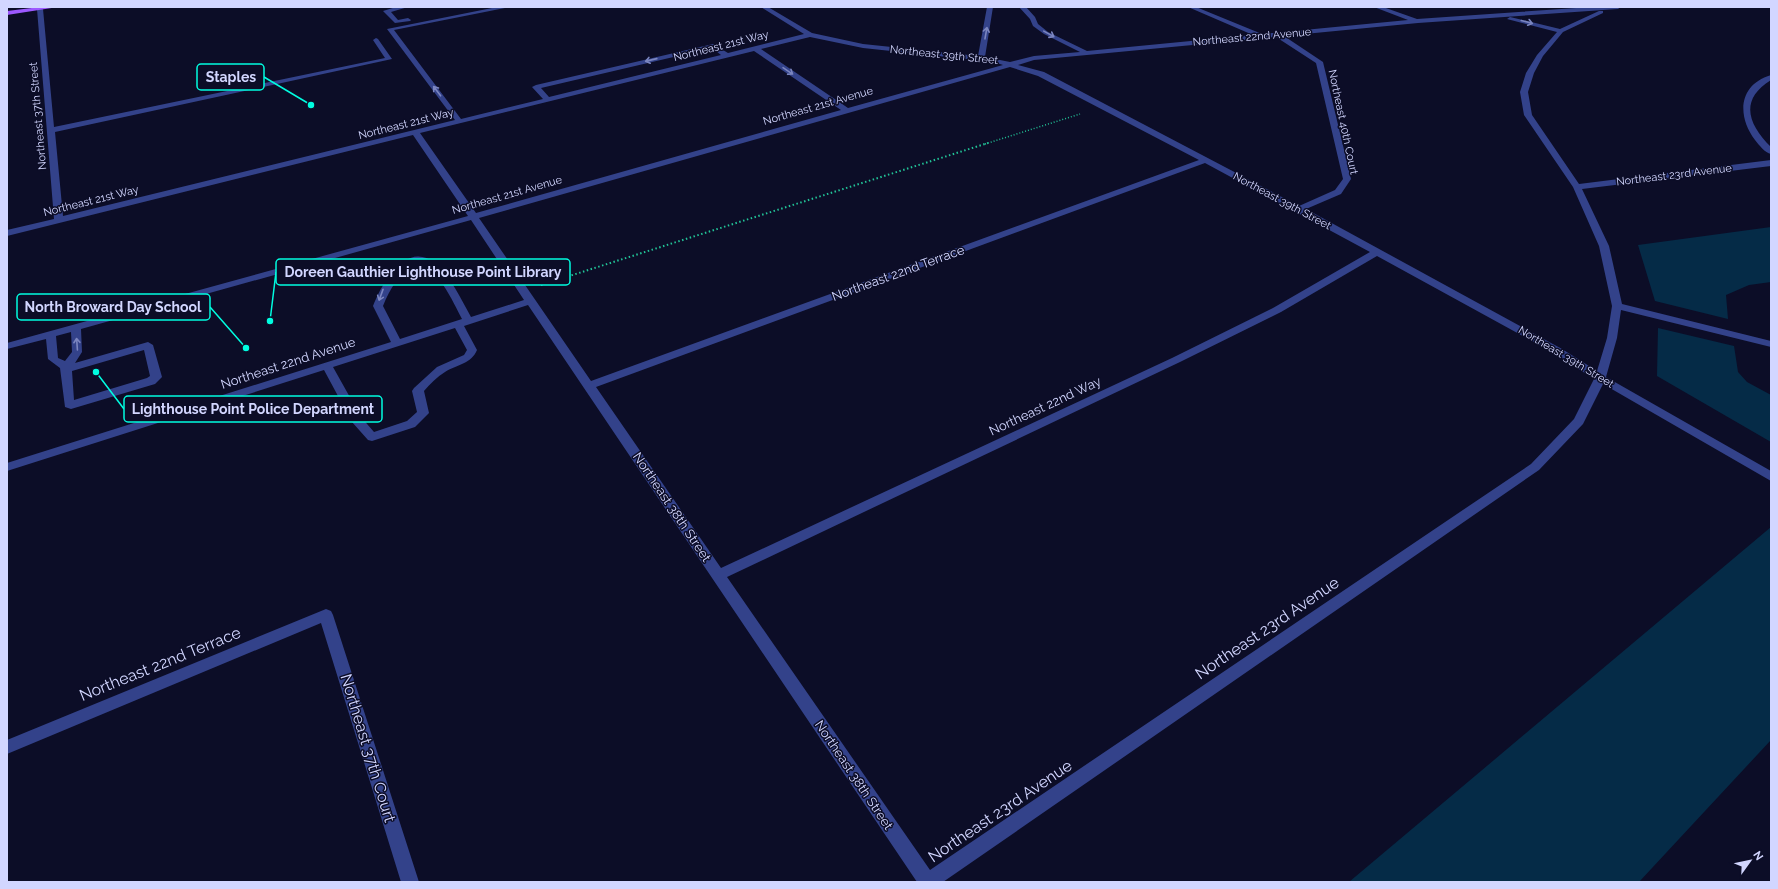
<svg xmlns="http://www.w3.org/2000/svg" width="1778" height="889" font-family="Raleway,sans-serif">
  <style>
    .water { fill: #052b47 }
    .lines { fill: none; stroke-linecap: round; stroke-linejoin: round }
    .path-far1 { stroke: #22c397; stroke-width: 1.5; stroke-dasharray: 1 2; stroke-linecap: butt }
    .path { stroke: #22c397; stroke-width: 2; stroke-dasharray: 1.5 2.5; stroke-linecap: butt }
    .minor { fill: #33428a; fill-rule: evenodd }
    .major { fill: #9d59ff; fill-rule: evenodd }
    .oneway { stroke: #7b85bf }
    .labels { text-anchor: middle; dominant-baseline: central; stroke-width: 3; stroke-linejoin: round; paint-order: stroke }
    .far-street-label { font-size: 11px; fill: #d2d6ff; stroke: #0c0d27 }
    .street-label { font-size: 13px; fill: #d2d6ff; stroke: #0c0d27 }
    .near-street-label { font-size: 16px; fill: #d2d6ff; stroke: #0c0d27 }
    .leader { fill: none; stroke: #00fde0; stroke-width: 1.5 }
    .callout-dot { fill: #00fde0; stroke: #0c0d27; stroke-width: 1.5 }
    .callout { fill: #0c0d27; stroke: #00fde0; stroke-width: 1.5 }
    .callout-label { font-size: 14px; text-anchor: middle; font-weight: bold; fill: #d2d6ff }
  </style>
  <rect width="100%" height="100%" fill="#0c0d27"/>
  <!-- water -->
  <path class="water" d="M 1771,227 L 1771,282 L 1749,285 L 1726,295 L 1728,319 L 1655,301 L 1638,245 Z
    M 1658,328 L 1734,346 L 1738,372 L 1747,382 L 1771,395 L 1771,442 L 1657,376 Z
    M 1771,527 L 1771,740 L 1639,882 L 1349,882 Z"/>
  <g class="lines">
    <!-- path-far1 -->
    <path class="path-far1" d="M 985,144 L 1080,114"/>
    <!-- path -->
    <path class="path" d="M 541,285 L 988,143"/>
    <!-- minor -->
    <path class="minor" d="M 40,7 L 43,9 L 54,127 L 385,58 L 373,40 L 376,38 L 378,39 L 392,59 L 55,132 L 63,216 L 455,120 L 387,29 L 497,7 L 510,7 L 394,30 L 461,119 L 543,99 L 532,87 L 536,85 L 713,44 L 728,53 L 804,34 L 761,7 L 768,7 L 812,33 L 863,44 L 978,56 L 987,7 L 993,7 L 985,57 L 1010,62 L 1034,56 L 1080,52 L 1044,34 L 1033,26 L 1030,19 L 1019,7 L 1026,7 L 1035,17 L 1038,24 L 1048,32 L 1087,51 L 1253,35 L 1188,7 L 1196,7 L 1262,34 L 1408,20 L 1374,7 L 1383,7 L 1417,19 L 1591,7 L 1621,7 L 1618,9 L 1418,23 L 1284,36 L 1323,62 L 1351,179 L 1341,194 L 1306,209 L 1562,349 L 1597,371 L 1607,338 L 1612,306 L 1599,246 L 1573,187 L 1524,115 L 1520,92 L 1526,73 L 1537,55 L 1557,32 L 1507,19 L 1510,17 L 1560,29 L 1599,11 L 1603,11 L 1603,13 L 1563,32 L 1543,56 L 1534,73 L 1528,92 L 1532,115 L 1579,184 L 1771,160 L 1771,166 L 1582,189 L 1609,246 L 1622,304 L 1771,341 L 1771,347 L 1621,310 L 1617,338 L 1606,377 L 1771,471 L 1771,481 L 1603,384 L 1583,424 L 1539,470 L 943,882 L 917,882 L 528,305 L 464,326 L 477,350 C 471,364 458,364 445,372 C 437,377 430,384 424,391 L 429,413 L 415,427 L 372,441 L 368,440 L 352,422 L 324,370 L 7,471 L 7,463 L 391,342 L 373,306 C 382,283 406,240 435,263 C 451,277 461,299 471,317 L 524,300 L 471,220 L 81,329 L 82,352 L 75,363 L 148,342 L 153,345 L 162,377 L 155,384 L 71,409 L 65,407 L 60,368 L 48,359 L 46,339 L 7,349 L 7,343 L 468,216 L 413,135 L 7,236 L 7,230 L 54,219 L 37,9 ZM 810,37 L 863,48 L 994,62 L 1003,65 L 848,108 L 761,49 ZM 1276,37 L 1316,63 L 1343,179 L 1335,190 L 1299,206 L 1044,72 L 1018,65 L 1034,60 ZM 712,48 L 721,55 L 549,97 L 541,88 ZM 754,51 L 841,110 L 476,213 L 420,133 ZM 1010,67 L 1038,76 L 1199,160 L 591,381 L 479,218 ZM 1205,163 L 1370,252 L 1273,308 L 1172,358 L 721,568 L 596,387 ZM 1377,256 L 1554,353 L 1594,379 L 1574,419 L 1531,464 L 930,870 L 727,577 L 1180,362 L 1281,312 ZM 413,263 C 436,262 453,302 462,319 L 400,339 L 383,306 C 390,288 399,275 413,263 ZM 455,328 L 467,350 L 464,355 L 437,367 L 414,388 L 412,391 L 417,412 L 407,421 L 374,432 L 361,417 L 333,367 ZM 71,332 L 72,352 L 65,361 L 58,358 L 56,336 ZM 144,350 L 150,376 L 147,378 L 74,400 L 72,371 Z
      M 396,7 L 408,7 L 391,12 L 398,20 L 408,18 L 411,20 L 410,21 L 395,23 L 383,11 Z
      M 1771,75 L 1771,80 C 1739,100 1748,124 1771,147 L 1771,154 C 1765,153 1759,145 1755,140 C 1737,116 1738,85 1771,75 Z
      M 326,609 L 331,611 L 333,615 L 419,882 L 401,882 L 321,623 L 7,754 L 7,740 Z"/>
    <!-- major -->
    <path class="major" d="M 40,7 L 58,7 L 7,15 L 7,11 Z"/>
  </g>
  <!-- one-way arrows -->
  <defs><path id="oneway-shaft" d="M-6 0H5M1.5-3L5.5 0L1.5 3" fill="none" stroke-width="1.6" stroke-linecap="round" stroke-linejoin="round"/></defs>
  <g class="oneway">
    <use href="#oneway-shaft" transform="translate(1527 22) rotate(15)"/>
    <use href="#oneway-shaft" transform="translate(986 33) rotate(-80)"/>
    <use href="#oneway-shaft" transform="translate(1049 34) rotate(29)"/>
    <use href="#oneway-shaft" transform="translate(651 60) rotate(167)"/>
    <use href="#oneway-shaft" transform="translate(788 71) rotate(34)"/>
    <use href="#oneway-shaft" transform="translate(437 91) rotate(-127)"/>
    <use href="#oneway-shaft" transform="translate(381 295) rotate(110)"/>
    <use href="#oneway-shaft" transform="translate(77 344) rotate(-94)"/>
  </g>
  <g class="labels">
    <!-- far-street labels -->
    <g class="far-street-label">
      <text transform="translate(1252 37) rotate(-5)">Northeast 22nd Avenue</text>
      <text transform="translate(721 46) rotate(-14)">Northeast 21st Way</text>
      <text transform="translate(944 55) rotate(6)">Northeast 39th Street</text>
      <text transform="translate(818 106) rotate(-16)">Northeast 21st Avenue</text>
      <text transform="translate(38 116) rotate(-95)">Northeast 37th Street</text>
      <text transform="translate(1343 122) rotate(78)">Northeast 40th Court</text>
      <text transform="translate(406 124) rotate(-14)">Northeast 21st Way</text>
      <text transform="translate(1674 175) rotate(-7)">Northeast 23rd Avenue</text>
      <text transform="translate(507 195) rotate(-16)">Northeast 21st Avenue</text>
      <text transform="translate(91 201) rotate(-14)">Northeast 21st Way</text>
      <text transform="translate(1282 201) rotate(28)">Northeast 39th Street</text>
      <text transform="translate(1566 357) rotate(31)">Northeast 39th Street</text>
    </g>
    <!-- street labels -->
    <g class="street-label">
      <text transform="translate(898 273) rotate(-20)">Northeast 22nd Terrace</text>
      <text transform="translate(288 363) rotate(-18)">Northeast 22nd Avenue</text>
      <text transform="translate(1045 406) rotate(-25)">Northeast 22nd Way</text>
      <text transform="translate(672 507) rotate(56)">Northeast 38th Street</text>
      <text transform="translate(854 775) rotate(56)">Northeast 38th Street</text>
    </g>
    <!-- near-street labels -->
    <g class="near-street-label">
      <text transform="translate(1267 628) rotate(-34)">Northeast 23rd Avenue</text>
      <text transform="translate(160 664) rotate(-22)">Northeast 22nd Terrace</text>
      <text transform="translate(368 748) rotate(73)">Northeast 37th Court</text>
      <text transform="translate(1000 811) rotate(-34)">Northeast 23rd Avenue</text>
    </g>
  </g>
  <!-- callouts -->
  <path class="leader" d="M311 105L264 77M270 321L276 272M246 348L210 307M96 372L124 409"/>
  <g class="callout-dot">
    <circle cx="311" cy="105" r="4"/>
    <circle cx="270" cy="321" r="4"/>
    <circle cx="246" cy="348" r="4"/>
    <circle cx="96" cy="372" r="4"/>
  </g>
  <g class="callout">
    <rect x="197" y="64" width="67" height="26" rx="4"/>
    <rect x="276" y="259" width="294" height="26" rx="4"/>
    <rect x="17" y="294" width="193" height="26" rx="4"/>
    <rect x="124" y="396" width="258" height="26" rx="4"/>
  </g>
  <g class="callout-label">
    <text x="231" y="82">Staples</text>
    <text x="423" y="277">Doreen Gauthier Lighthouse Point Library</text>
    <text x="113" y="312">North Broward Day School</text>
    <text x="253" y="414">Lighthouse Point Police Department</text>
  </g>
  <!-- border -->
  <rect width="1778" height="889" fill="none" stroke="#d2d6ff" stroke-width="16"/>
  <!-- north arrow -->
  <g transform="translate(1750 861) rotate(57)" stroke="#0c0d27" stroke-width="3" paint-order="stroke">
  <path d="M0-3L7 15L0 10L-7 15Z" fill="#d2d6ff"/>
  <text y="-6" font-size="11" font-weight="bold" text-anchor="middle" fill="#d2d6ff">N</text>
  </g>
</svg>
